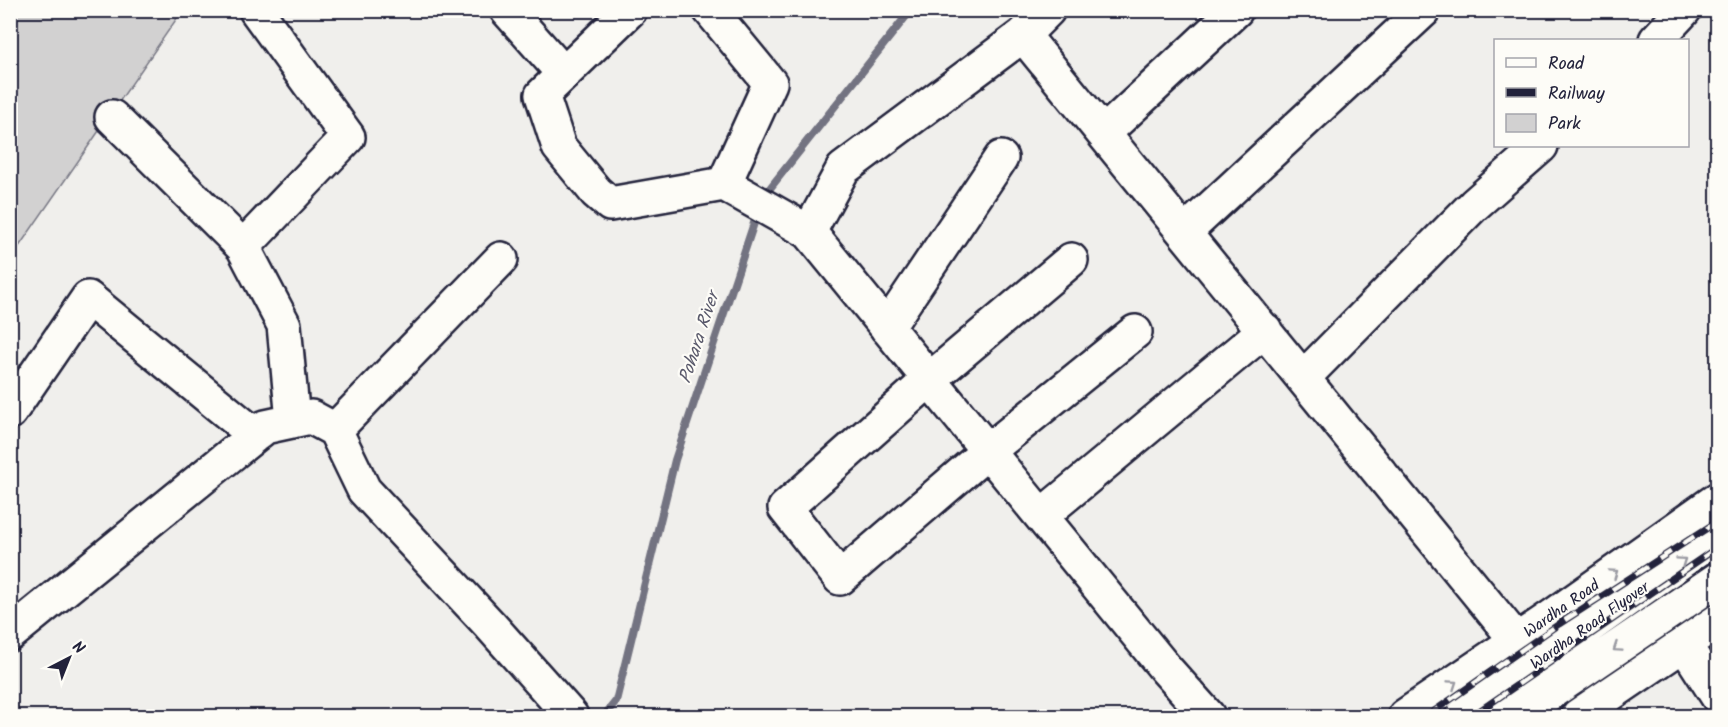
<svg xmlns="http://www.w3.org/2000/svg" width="1728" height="727" font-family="Kalam,sans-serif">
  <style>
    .green { fill: #d2d1d1; stroke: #7a7a86; stroke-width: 1.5 }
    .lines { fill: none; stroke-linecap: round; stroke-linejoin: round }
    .stream { stroke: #737381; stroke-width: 8 }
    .minor-casing { stroke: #22223b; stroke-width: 38 }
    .highway-casing { stroke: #22223b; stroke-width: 38 }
    .minor { stroke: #fdfcf7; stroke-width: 33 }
    .highway { stroke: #fdfcf7; stroke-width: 33 }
    .rail-casing { stroke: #22223b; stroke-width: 7 }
    .rail { stroke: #fdfcf7; stroke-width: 4.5; stroke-dasharray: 14; stroke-linecap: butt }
    .oneway { stroke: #9a9aa2 }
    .labels { text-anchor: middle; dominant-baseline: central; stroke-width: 4.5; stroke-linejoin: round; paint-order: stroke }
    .street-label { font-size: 16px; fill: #22223b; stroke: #fdfcf7 }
    .water-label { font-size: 18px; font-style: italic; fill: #58586a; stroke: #fdfcf7 }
  </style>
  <rect width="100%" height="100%" fill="#f0efec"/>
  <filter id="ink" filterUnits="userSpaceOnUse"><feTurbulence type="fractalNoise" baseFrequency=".0167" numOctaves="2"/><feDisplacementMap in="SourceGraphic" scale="12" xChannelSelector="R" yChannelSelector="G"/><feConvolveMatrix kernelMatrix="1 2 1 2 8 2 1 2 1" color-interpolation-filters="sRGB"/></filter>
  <g filter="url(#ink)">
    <!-- green -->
    <path class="green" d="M 11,11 L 182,11 L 11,258 Z"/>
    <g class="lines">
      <!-- stream -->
      <path class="stream" d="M 763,197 L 911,10
        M 604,716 L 616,701 L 675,460 L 758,211"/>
      <defs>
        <path id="minor" d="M 256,10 L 348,137 L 243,247 L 284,325 L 293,421
          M 507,10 L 564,74
          M 630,10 L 542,95 L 559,147 L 596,192 L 610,204 L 724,184 L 809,232 L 1165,668 L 1208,716
          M 710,10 L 770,83 L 724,184
          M 1023,35 L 1048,10
          M 1656,40 L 1684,10
          M 112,117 L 243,247
          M 1104,133 L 1236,10
          M 809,232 L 843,169 L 1023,35 L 1517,641
          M 1185,232 L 1424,10
          M 1071,260 L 929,380 L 785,508 L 840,578 L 988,451 L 1135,332
          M 887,328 L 1001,158
          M 1303,378 L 1474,205 L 1541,146
          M 10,412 L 88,298 L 255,435
          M 335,430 L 501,259
          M 1041,516 L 1265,330
          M 10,634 L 265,427 L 311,417 L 335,430 L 364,490 L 490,625 L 571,716
          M 1684,644 L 1718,697
          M 1405,716 L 1553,616 L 1718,499
          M 1578,716 L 1718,621"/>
        <path id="highway" d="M 1463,716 L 1718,535
          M 1516,716 L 1718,579"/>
      </defs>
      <!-- minor casing -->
      <use href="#minor" class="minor-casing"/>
      <!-- highway casing -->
      <use href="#highway" class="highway-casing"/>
      <!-- minor -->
      <use href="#minor" class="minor"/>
      <!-- highway -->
      <use href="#highway" class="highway"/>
      <defs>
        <path id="rail" d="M 1427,716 L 1559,624 L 1718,521
          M 1472,716 L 1718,547"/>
      </defs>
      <!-- rail casing -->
      <use href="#rail" class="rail-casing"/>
      <!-- rail -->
      <use href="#rail" class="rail"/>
    </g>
    <!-- one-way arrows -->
    <defs><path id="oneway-chevron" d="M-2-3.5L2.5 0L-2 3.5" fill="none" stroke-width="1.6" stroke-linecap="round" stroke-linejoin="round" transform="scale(1.5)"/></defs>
    <g class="oneway">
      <use href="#oneway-chevron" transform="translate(1682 561) rotate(-35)"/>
      <use href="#oneway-chevron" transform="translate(1614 573) rotate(-35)"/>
      <use href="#oneway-chevron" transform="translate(1617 648) rotate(146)"/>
      <use href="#oneway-chevron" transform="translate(1453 684) rotate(-34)"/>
    </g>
  </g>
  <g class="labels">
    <!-- street labels -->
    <g class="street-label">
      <text transform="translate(1562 609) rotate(-35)">Wardha Road</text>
      <text transform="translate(1590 626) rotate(-35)">Wardha Road Flyover</text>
    </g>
    <!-- water labels -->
    <g class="water-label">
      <text transform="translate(700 338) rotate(-72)">Pohara River</text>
    </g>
  </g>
  <!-- margin -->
  <rect width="1728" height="727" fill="none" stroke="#fdfcf7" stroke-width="36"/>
  <rect x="18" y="18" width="1692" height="691" fill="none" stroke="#22223b" stroke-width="2" filter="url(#ink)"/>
  <!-- legend -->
  <rect x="1494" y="39" width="195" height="108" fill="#fdfcf7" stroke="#a5a5ac" stroke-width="1.5"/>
  <rect x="1506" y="58" width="30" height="9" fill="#fdfcf7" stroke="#a5a5ac" stroke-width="1.5"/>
  <text x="1548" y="69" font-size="18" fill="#22223b">Road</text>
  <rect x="1506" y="88" width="30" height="9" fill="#22223b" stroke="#a5a5ac" stroke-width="1.5"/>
  <text x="1548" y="99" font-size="18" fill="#22223b">Railway</text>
  <rect x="1506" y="114" width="30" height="18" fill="#d2d1d1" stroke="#a5a5ac" stroke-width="1.5"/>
  <text x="1548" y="129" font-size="18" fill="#22223b">Park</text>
  <!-- north arrow -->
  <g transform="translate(69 658) rotate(42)" stroke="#fdfcf7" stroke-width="4.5" paint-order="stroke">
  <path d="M0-4.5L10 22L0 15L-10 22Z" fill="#22223b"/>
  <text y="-9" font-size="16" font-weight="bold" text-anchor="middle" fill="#22223b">N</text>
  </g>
</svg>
